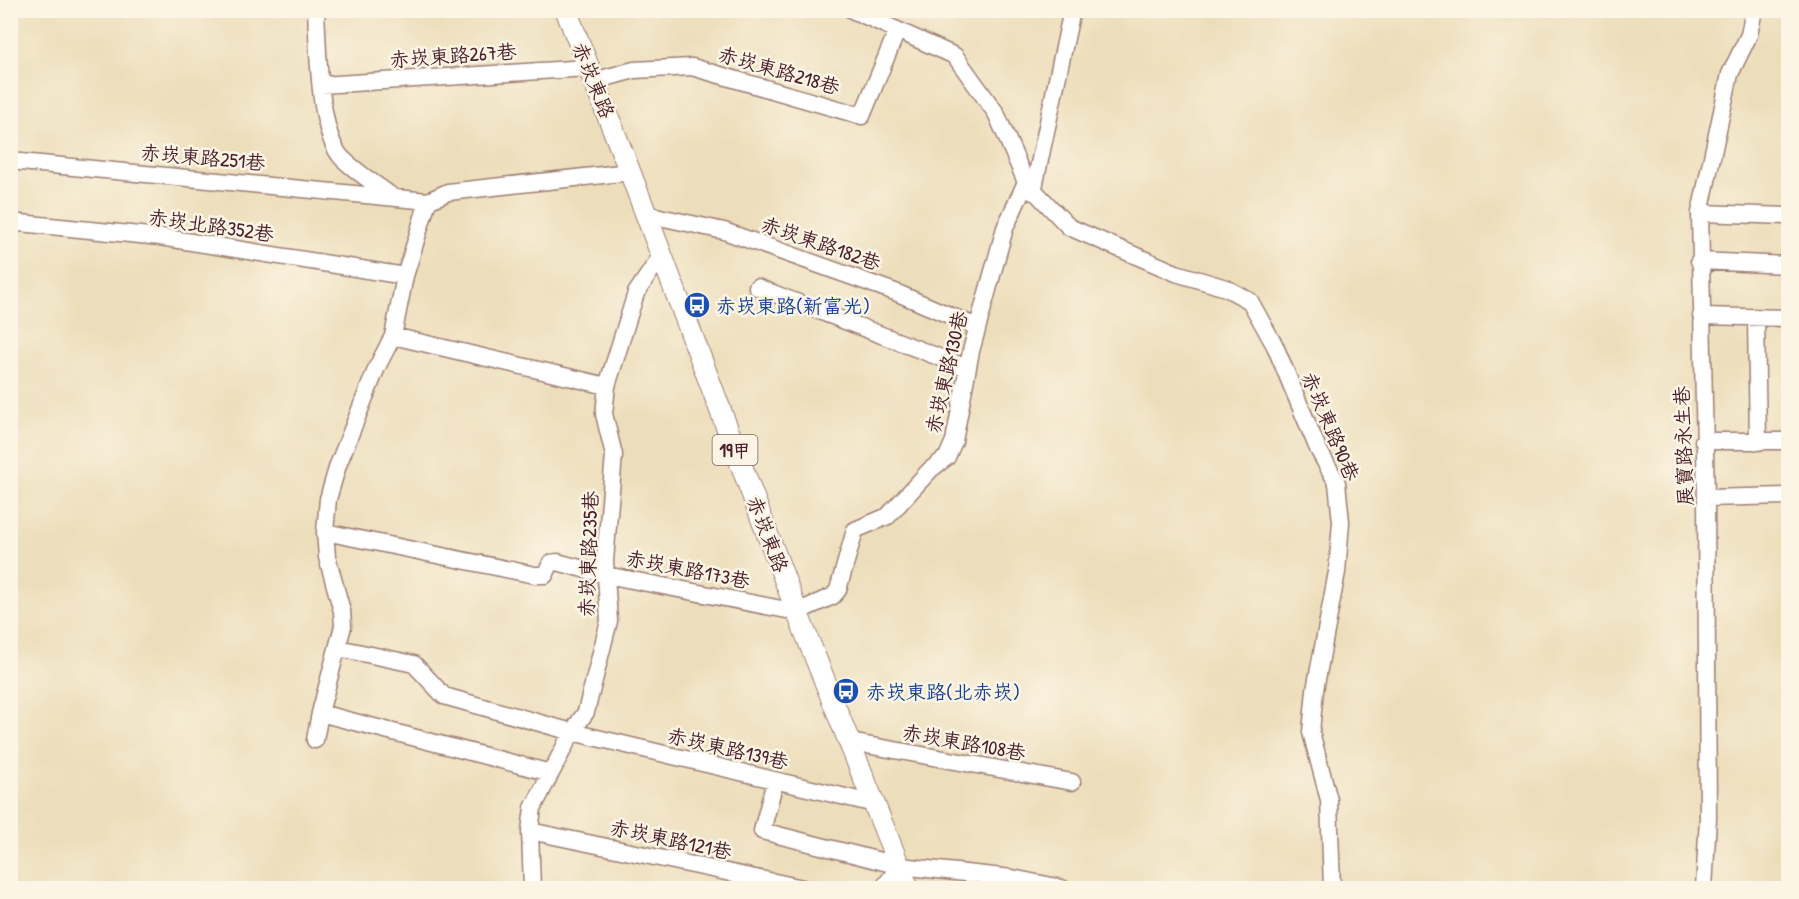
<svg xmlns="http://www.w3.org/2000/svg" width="1799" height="899" font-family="'Patrick Hand','LXGW WenKai TC',sans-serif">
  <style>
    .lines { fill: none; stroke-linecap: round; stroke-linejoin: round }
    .minor-casing { stroke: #9c7e73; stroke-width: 19 }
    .major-casing { stroke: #9c7e73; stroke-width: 23 }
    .minor { stroke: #fff; stroke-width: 16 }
    .major { stroke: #fff; stroke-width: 21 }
    .labels { text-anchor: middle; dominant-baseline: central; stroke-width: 5; stroke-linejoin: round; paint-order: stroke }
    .shield { fill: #fcf5e5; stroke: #7f5f63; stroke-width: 1.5 }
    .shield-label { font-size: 18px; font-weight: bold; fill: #4a1f2b }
    .street-label { font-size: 20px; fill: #4a1f2b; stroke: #fcf5e5 }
    .transit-label { font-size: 20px; fill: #164399; stroke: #fcf5e5; text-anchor: start }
  </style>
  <rect width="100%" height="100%" fill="#fcf5e5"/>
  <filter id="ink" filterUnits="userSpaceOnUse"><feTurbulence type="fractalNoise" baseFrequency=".0167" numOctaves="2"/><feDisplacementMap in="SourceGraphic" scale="12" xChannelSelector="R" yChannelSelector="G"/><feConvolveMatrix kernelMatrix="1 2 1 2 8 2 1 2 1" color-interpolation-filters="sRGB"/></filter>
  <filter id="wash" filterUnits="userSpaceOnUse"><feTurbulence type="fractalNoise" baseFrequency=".008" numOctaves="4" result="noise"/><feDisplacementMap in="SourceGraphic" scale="24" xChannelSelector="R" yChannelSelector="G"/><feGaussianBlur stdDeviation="1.35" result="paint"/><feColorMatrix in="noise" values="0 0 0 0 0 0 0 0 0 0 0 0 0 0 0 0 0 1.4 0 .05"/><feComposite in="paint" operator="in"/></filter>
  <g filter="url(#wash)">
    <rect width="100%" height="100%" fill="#eddebb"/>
  </g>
  <g filter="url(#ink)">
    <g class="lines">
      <defs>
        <path id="minor" d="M 316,10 C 318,46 318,133 342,158 C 356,172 374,183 390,195
          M 852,10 L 955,56 L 996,113 L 1026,182 L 1069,227 L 1176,273 L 1226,288 L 1250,301 L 1275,346 L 1318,449 L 1337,483 L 1341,522 L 1337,572 L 1315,690 L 1311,732 L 1329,800 L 1332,888
          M 594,81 L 634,70 L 692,67 L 862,116 L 897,31
          M 321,85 L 588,68
          M 10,161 L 428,201 L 448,192 L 630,172
          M 1033,192 L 1072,10
          M 1700,213 L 1788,216
          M 646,214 L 724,231 L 895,292 L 977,327
          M 10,222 L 160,237 L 405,276
          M 1699,261 L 1788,265
          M 757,287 L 967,368
          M 1701,316 L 1788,318
          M 1756,318 L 1758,442
          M 393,336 L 607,386
          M 1703,441 L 1788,441
          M 1706,498 L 1788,496
          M 325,532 L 535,575 L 545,575 L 551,563 L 557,562 L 606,575 L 797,612 L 833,596 L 838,590 L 855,530 L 888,516 L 930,470 L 947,457 L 954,441 L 971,351 L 1005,228 L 1026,182
          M 338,648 L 414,664 L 444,696 L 572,732 L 875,804
          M 320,713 L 551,773
          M 315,740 L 320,713 L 343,626 L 342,611 L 327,557 L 325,532 L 328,499 L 338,465 L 377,367 L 393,336 L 405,276 L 428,201
          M 850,742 L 1072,782
          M 775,781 L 762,831 L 900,866 L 1012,878 L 1062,888
          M 530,831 L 803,888
          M 532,888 L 530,831 L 533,808 L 572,732 L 586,712 L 609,621 L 605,561 L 614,455 L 604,414 L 607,386 L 636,293 L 661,256
          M 883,888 L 900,866
          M 1704,888 L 1708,818 L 1706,498 L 1700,213 L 1730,74 L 1749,35 L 1754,10"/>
        <path id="major" d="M 566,10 L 630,172 L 797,612 L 908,888"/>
      </defs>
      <!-- minor casing -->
      <use href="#minor" class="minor-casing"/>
      <!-- major casing -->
      <use href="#major" class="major-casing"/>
      <!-- minor -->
      <use href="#minor" class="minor"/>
      <!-- major -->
      <use href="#major" class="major"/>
    </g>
  </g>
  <!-- icons -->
  <defs>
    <symbol id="bus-disc" viewBox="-11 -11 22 22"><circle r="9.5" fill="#1a4fb4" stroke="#fcf5e5"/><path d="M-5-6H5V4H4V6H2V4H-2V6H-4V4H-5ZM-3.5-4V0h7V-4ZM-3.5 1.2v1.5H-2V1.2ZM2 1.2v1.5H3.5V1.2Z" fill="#fff"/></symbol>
  </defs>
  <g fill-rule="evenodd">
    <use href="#bus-disc" x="682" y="290" width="30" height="30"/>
    <use href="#bus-disc" x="831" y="676" width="30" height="30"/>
  </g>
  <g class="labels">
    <!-- shield labels -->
    <rect class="shield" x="712.5" y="435" width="45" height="30" rx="4.5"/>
    <g class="shield-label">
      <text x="735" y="450">19甲</text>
    </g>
    <!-- street labels -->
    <g class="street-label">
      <text transform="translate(453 55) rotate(-4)">赤崁東路267巷</text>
      <text transform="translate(779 70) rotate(16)">赤崁東路218巷</text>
      <text transform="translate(594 80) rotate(68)">赤崁東路</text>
      <text transform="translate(203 157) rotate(5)">赤崁東路251巷</text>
      <text transform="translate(211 225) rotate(8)">赤崁北路352巷</text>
      <text transform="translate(821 243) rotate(19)">赤崁東路182巷</text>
      <text transform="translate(946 372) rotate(-77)">赤崁東路130巷</text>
      <text transform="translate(1331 426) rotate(67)">赤崁東路90巷</text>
      <text transform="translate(1683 446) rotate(-92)">展寶路永生巷</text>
      <text transform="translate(768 534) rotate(69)">赤崁東路</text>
      <text transform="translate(588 554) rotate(-88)">赤崁東路235巷</text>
      <text transform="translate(688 569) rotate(11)">赤崁東路173巷</text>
      <text transform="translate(964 742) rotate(10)">赤崁東路108巷</text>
      <text transform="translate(728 748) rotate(13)">赤崁東路139巷</text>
      <text transform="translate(671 839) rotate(12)">赤崁東路121巷</text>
    </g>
    <!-- transit labels -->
    <g class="transit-label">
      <text x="716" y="305">赤崁東路(新富光)</text>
      <text x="866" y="691">赤崁東路(北赤崁)</text>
    </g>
  </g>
  <!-- margin -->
  <rect width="1799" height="899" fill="none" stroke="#fcf5e5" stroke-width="36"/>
</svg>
